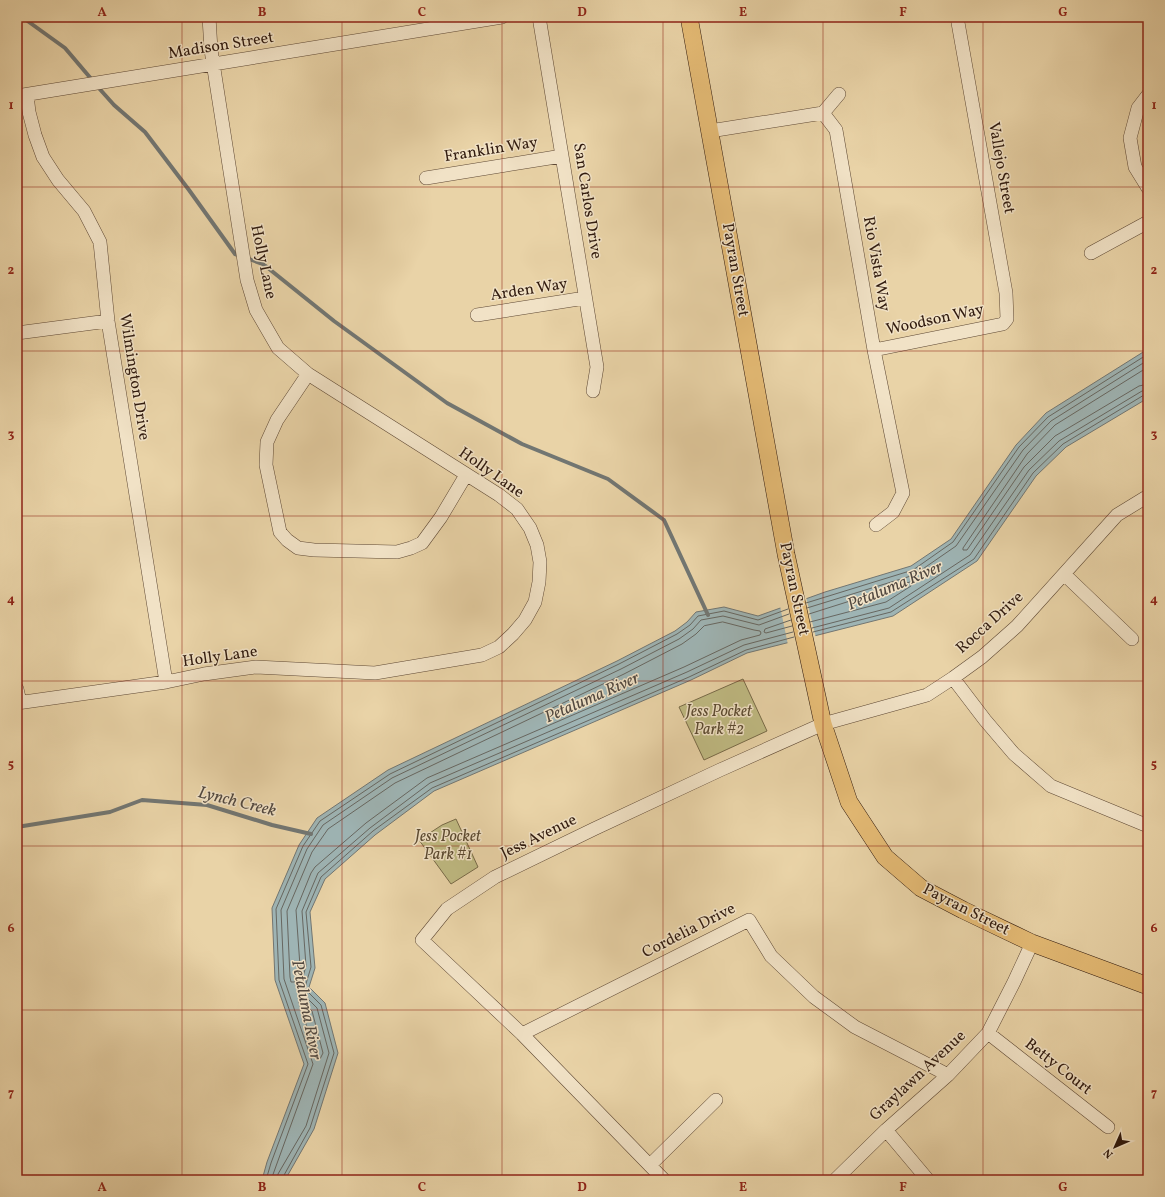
<svg xmlns="http://www.w3.org/2000/svg" width="1165" height="1197" font-family="Vollkorn,serif">
  <style>
    .green { fill: #bfba82; stroke: #786a48 }
    .water { fill: #9eb4b4; stroke: #727672 }
    .pier { fill: #e9d3a7 }
    .lines { fill: none; stroke-linecap: round; stroke-linejoin: round }
    .shore { stroke: #676761; stroke-width: 1 }
    .stream { stroke: #727672; stroke-width: 4 }
    .minor-casing { stroke: #5e4834; stroke-width: 14 }
    .major-casing { stroke: #301a0e; stroke-width: 18 }
    .minor { stroke: #f1e2c6; stroke-width: 13 }
    .major { stroke: #e4ba74; stroke-width: 17 }
    .grid { fill: none; stroke: #8f2418; stroke-width: 1; stroke-opacity: 0.55 }
    .labels { text-anchor: middle; dominant-baseline: central; stroke-width: 3; stroke-linejoin: round; paint-order: stroke }
    .street-label { font-size: 16px; fill: #301a0e; stroke: #f1e2c6 }
    .park-label { font-size: 16px; font-style: italic; fill: #5b4a31; stroke: #f1e2c6 }
    .water-label { font-size: 17px; font-style: italic; fill: #514840; stroke: #f1e2c6 }
    .neatline { fill: none; stroke: #8f2418; stroke-width: 1.5 }
    .grid-label { font-size: 13px; text-anchor: middle; font-weight: bold; fill: #8f2418 }
  </style>
  <rect width="100%" height="100%" fill="#e9d3a7"/>
  <filter id="stains"><feTurbulence type="fractalNoise" baseFrequency=".005" numOctaves="4"/><feColorMatrix values="0 0 0 0 .2 0 0 0 0 .09 0 0 0 0 .02 0 0 0 .5 -.17"/></filter>
  <radialGradient id="worn" r=".72"><stop offset=".6" stop-color="#630" stop-opacity="0"/><stop offset="1" stop-color="#630" stop-opacity=".3"/></radialGradient>
  <!-- green -->
  <path class="green" d="M 743,679 L 767,731 L 704,760 L 679,707 Z
    M 456,819 L 478,867 L 451,884 L 419,840 L 442,825 Z"/>
  <!-- water -->
  <path class="water" d="M 1148,349 L 1148,398 L 1066,447 L 1036,476 L 977,561 L 893,616 L 747,653 L 691,680 L 434,791 L 375,835 L 325,879 L 310,912 L 315,968 L 309,987 L 325,1003 L 338,1053 L 314,1129 L 285,1180 L 262,1180 L 267,1162 L 304,1064 L 275,980 L 272,908 L 299,845 L 317,818 L 388,770 L 617,661 L 675,631 L 687,622 L 696,612 L 724,607 L 758,616 L 825,592 L 911,566 L 951,539 L 1016,445 L 1046,413 Z"/>
  <!-- pier -->
  <path class="pier" d="M 806,597 L 816,638 L 788,645 L 780,606 Z"/>
  <g class="lines">
    <!-- shore -->
    <path class="shore" d="M 1148,367 L 1055,425 L 1027,454 L 963,548 L 963,550 L 967,550 L 1024,467 L 1055,436 L 1139,386 L 1148,384
      M 806,603 L 913,570 L 953,542 L 1019,447 L 1048,417 L 1148,354
      M 807,608 L 914,575 L 956,546 L 1023,450 L 1051,421 L 1148,360
      M 809,614 L 910,582 L 912,584 L 911,586 L 886,602 L 810,622
      M 791,620 L 765,629 L 764,632 L 766,633 L 792,626
      M 723,622 L 754,630 L 760,631 L 761,633 L 760,635 L 741,640 L 684,667 L 427,778 L 366,823 L 315,867 L 311,873 L 296,910 L 300,966 L 295,982 L 291,982 L 290,977 L 287,911 L 312,852 L 328,829 L 395,783 L 624,674 L 682,644 L 696,634 L 704,626 Z
      M 812,628 L 889,608 L 970,555 L 1029,470 L 1059,441 L 1142,391 L 1148,390
      M 813,632 L 891,612 L 974,559 L 1033,473 L 1063,444 L 1144,395 L 1148,395
      M 300,1001 L 302,1001 L 312,1011 L 323,1053 L 320,1059 L 317,1057 L 299,1003 Z
      M 266,1180 L 271,1163 L 308,1064 L 279,980 L 276,909 L 303,846 L 320,821 L 390,774 L 619,664 L 677,634 L 690,625 L 698,616 L 724,611 L 758,620 L 788,609
      M 271,1180 L 313,1064 L 284,979 L 281,910 L 307,849 L 323,825 L 392,778 L 621,669 L 679,639 L 693,629 L 701,620 L 723,616 L 759,625 L 789,614
      M 277,1180 L 278,1174 L 306,1126 L 329,1053 L 317,1008 L 302,993 L 300,987 L 306,966 L 302,911 L 318,873 L 370,828 L 430,783 L 687,672 L 744,645 L 793,632
      M 282,1180 L 283,1177 L 310,1128 L 334,1053 L 321,1005 L 306,990 L 305,987 L 311,967 L 306,912 L 321,877 L 373,831 L 432,788 L 689,677 L 746,650 L 794,637"/>
    <!-- stream -->
    <path class="stream" d="M 22,17 L 65,48 L 93,81
      M 97,86 L 114,105 L 145,132 L 189,190 L 235,254 L 263,264 L 334,321 L 447,403 L 522,444 L 608,479 L 664,520 L 708,615
      M 17,827 L 110,812 L 142,800 L 207,805 L 272,825 L 311,834"/>
    <defs>
      <path id="minor" d="M 539,17 L 597,367 L 593,391
        M 27,95 L 29,112 L 35,135 L 43,157 L 58,180 L 84,211 L 100,242 L 108,321 L 166,682
        M 1148,95 L 1138,108 L 1130,138 L 1135,167 L 1148,188
        M 17,96 L 502,17
        M 823,113 L 839,94
        M 710,131 L 823,113 L 836,130 L 874,350 L 903,493 L 893,512 L 876,525
        M 426,178 L 562,156
        M 1091,253 L 1148,222
        M 477,315 L 585,298
        M 17,333 L 108,321
        M 874,350 L 1003,324 L 1007,319 L 1006,293 L 957,17
        M 308,374 L 277,420 L 267,442 L 266,465 L 280,532 L 287,540 L 298,548 L 314,550 L 397,552 L 411,548 L 422,543 L 441,517 L 466,475
        M 1064,574 L 1132,639
        M 953,678 L 985,720 L 1014,754 L 1051,786 L 1148,826
        M 17,689 L 20,702
        M 17,703 L 166,682 L 204,674 L 256,667 L 375,673 L 482,655 L 499,647 L 513,634 L 525,620 L 535,602 L 539,582 L 540,562 L 537,545 L 530,528 L 517,509 L 499,495 L 308,374 L 278,348 L 256,310 L 247,280 L 211,50 L 209,17
        M 988,1033 L 1108,1127
        M 522,1034 L 749,920 L 771,956 L 814,997 L 855,1027 L 948,1075
        M 886,1130 L 928,1180
        M 650,1165 L 716,1100
        M 664,1180 L 522,1034 L 422,940 L 447,909 L 495,877 L 594,829 L 720,770 L 823,724 L 927,695 L 953,678 L 982,657 L 1017,626 L 1117,515 L 1148,496
        M 835,1180 L 886,1130 L 948,1075 L 988,1033 L 1014,982 L 1032,943"/>
      <path id="major" d="M 689,17 L 786,554 L 823,724 L 849,802 L 885,857 L 921,888 L 963,910 L 1032,943 L 1148,986"/>
    </defs>
    <!-- minor casing -->
    <use href="#minor" class="minor-casing"/>
    <!-- major casing -->
    <use href="#major" class="major-casing"/>
    <!-- minor -->
    <use href="#minor" class="minor"/>
    <!-- major -->
    <use href="#major" class="major"/>
  </g>
  <!-- grid -->
  <path class="grid" d="M 182,17 L 182,1180M 342,17 L 342,1180M 502,17 L 502,1180M 663,17 L 663,1180M 823,17 L 823,1180M 983,17 L 983,1180M 17,187 L 1148,187M 17,351 L 1148,351M 17,516 L 1148,516M 17,681 L 1148,681M 17,846 L 1148,846M 17,1010 L 1148,1010"/>
  <g class="labels">
    <!-- street labels -->
    <g class="street-label">
      <text transform="translate(221 46) rotate(-9)">Madison Street</text>
      <text transform="translate(491 150) rotate(-9)">Franklin Way</text>
      <text transform="translate(1001 168) rotate(80)">Vallejo Street</text>
      <text transform="translate(587 201) rotate(81)">San Carlos Drive</text>
      <text transform="translate(263 262) rotate(78)">Holly Lane</text>
      <text transform="translate(876 264) rotate(80)">Rio Vista Way</text>
      <text transform="translate(735 270) rotate(80)">Payran Street</text>
      <text transform="translate(529 290) rotate(-9)">Arden Way</text>
      <text transform="translate(935 320) rotate(-12)">Woodson Way</text>
      <text transform="translate(134 377) rotate(81)">Wilmington Drive</text>
      <text transform="translate(491 473) rotate(35)">Holly Lane</text>
      <text transform="translate(794 589) rotate(78)">Payran Street</text>
      <text transform="translate(990 623) rotate(-42)">Rocca Drive</text>
      <text transform="translate(220 657) rotate(-8)">Holly Lane</text>
      <text transform="translate(539 837) rotate(-26)">Jess Avenue</text>
      <text transform="translate(966 910) rotate(27)">Payran Street</text>
      <text transform="translate(689 931) rotate(-27)">Cordelia Drive</text>
      <text transform="translate(1058 1067) rotate(38)">Betty Court</text>
      <text transform="translate(918 1076) rotate(-43)">Graylawn Avenue</text>
    </g>
    <!-- park labels -->
    <g class="park-label">
      <text x="719" y="712">Jess Pocket<tspan x="719" dy="18">Park #2</tspan></text>
      <text x="448" y="837">Jess Pocket<tspan x="448" dy="18">Park #1</tspan></text>
    </g>
    <!-- water labels -->
    <g class="water-label">
      <text transform="translate(895 586) rotate(-23)">Petaluma River</text>
      <text transform="translate(592 698) rotate(-24)">Petaluma River</text>
      <text transform="translate(237 802) rotate(14)">Lynch Creek</text>
      <text transform="translate(306 1010) rotate(79)">Petaluma River</text>
    </g>
  </g>
  <!-- margin -->
  <rect width="1165" height="1197" fill="none" stroke="#e9d3a7" stroke-width="44"/>
  <!-- north arrow -->
  <g transform="translate(1115 1147) rotate(225)" stroke="#f1e2c6" stroke-width="3" paint-order="stroke">
  <path d="M0-3L7 15L0 10L-7 15Z" fill="#301a0e"/>
  <text y="-6" font-size="11" font-weight="bold" text-anchor="middle" fill="#301a0e">N</text>
  </g>
  <rect x="22" y="22" width="1121" height="1153" class="neatline"/>
  <g class="grid-label">
    <text x="102" y="16">A</text>
    <text x="262" y="16">B</text>
    <text x="422" y="16">C</text>
    <text x="582" y="16">D</text>
    <text x="743" y="16">E</text>
    <text x="903" y="16">F</text>
    <text x="1063" y="16">G</text>
    <text x="11" y="109">1</text>
    <text x="1154" y="109">1</text>
    <text x="11" y="274">2</text>
    <text x="1154" y="274">2</text>
    <text x="11" y="438">3</text>
    <text x="1154" y="438">3</text>
    <text x="11" y="603">4</text>
    <text x="1154" y="603">4</text>
    <text x="11" y="768">5</text>
    <text x="1154" y="768">5</text>
    <text x="11" y="932">6</text>
    <text x="1154" y="932">6</text>
    <text x="11" y="1097">7</text>
    <text x="1154" y="1097">7</text>
    <text x="102" y="1191">A</text>
    <text x="262" y="1191">B</text>
    <text x="422" y="1191">C</text>
    <text x="582" y="1191">D</text>
    <text x="743" y="1191">E</text>
    <text x="903" y="1191">F</text>
    <text x="1063" y="1191">G</text>
  </g>
  <rect width="100%" height="100%" filter="url(#stains)"/>
  <rect width="100%" height="100%" fill="url(#worn)"/>
</svg>
